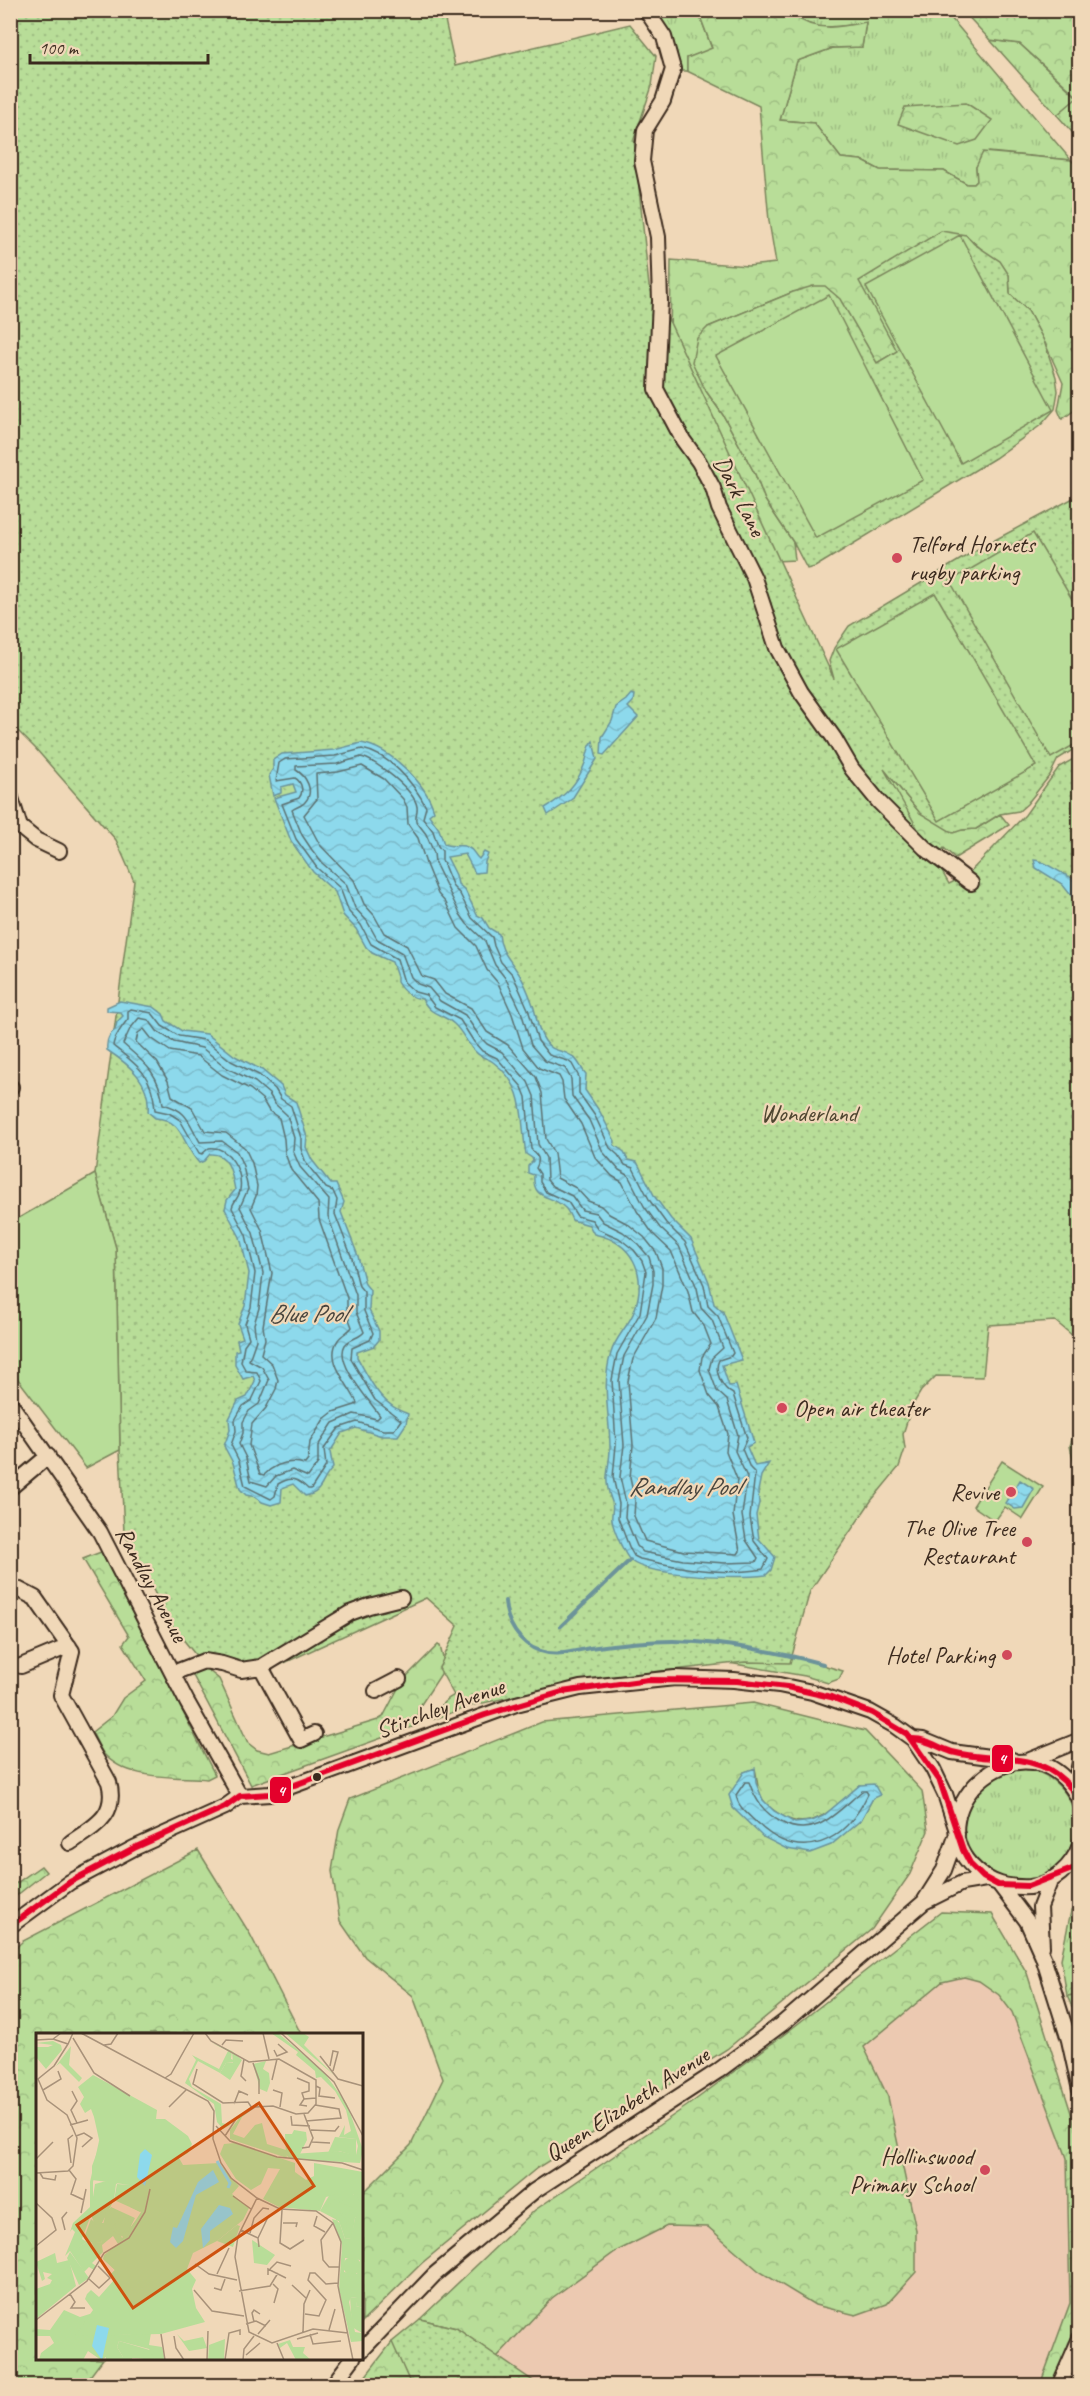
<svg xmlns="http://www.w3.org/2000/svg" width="1090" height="2396" font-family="Caveat,sans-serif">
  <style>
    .built { fill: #ecc9b1 }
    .grass { fill: url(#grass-tufts); stroke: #7a845b; stroke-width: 1.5 }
    .forest { fill: url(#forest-crowns); stroke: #7a845b; stroke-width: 1.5; fill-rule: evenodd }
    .park { fill: url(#park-dots); stroke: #7a845b; stroke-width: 1.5 }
    .garden { fill: #b8dd98; stroke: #7a845b; stroke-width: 1.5 }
    .water { fill: url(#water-waves); stroke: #6c939a; stroke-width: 1.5 }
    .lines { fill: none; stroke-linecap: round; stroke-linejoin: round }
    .shore { stroke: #5c7070; stroke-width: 1.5 }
    .stream { stroke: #6c939a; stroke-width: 4 }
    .minor-casing { stroke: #3b2a1e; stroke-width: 18 }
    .minor { stroke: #f0d8b8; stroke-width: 14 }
    .bus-1-casing { stroke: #f0d8b8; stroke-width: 10 }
    .bus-1 { stroke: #e4002b; stroke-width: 6 }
    .poi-dot { fill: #d1495b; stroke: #f0d8b8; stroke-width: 2 }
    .bus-dot { fill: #3b2a1e; stroke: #f0d8b8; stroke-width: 2 }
    .labels { text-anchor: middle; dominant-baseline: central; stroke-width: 4.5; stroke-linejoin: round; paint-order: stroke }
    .street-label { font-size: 24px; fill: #3b2a1e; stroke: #f0d8b8 }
    .poi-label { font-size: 24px; fill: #3b2a1e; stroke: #f0d8b8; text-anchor: end }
    .park-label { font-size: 24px; fill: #4e4530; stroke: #f0d8b8 }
    .water-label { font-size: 26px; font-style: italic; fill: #47443d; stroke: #f0d8b8 }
    .inset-river { fill: none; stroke: #8dd9ec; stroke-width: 3 }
    .inset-road { fill: none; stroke: #a8927a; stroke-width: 1.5 }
    .view { fill: #ce520f; fill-opacity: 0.15; stroke: #ce520f; stroke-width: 3 }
    .inset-edge { fill: none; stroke: #3b2a1e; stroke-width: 3 }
    .line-badge { stroke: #f0d8b8; stroke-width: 2 }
    .badge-label { font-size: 16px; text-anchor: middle; font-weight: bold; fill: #fff }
  </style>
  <defs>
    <pattern id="grass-tufts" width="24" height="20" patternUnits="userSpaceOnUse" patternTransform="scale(1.5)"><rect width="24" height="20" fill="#b8dd98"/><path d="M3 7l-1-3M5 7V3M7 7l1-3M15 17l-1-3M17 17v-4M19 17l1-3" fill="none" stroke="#9fbe83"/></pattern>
    <pattern id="forest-crowns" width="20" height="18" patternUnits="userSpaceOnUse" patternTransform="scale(1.5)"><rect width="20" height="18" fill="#b8dd98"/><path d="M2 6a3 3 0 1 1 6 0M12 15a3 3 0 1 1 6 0" fill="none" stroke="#9fbe83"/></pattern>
    <pattern id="park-dots" width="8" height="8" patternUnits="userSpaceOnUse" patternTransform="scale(1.5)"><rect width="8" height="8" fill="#b8dd98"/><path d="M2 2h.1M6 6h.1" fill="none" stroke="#9fbe83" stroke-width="1.8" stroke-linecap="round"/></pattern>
    <pattern id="water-waves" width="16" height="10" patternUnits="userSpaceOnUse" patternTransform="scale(1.5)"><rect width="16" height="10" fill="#8dd9ec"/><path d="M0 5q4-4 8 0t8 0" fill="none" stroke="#7bbaca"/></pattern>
  </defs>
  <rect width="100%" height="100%" fill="#f0d8b8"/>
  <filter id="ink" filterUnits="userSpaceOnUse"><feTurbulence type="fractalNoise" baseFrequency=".0167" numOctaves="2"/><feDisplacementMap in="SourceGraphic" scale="12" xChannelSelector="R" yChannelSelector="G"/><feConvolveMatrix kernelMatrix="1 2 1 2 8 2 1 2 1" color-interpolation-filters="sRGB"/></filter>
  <g filter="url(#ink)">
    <!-- built -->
    <path class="built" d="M 964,1977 L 979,1981 L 999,1995 L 1012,2012 L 1067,2158 L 1070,2303 L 1040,2385 L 539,2385 L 456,2328 L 617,2200 L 708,2227 L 759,2271 L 815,2305 L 888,2097 L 864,2047 L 942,1982 Z"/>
    <!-- grass -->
    <path class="grass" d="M 655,11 L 698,11 L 712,49 L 687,58 L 687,71 L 678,71 L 670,34 Z
      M 793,11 L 945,11 L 1071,160 L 989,152 L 976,167 L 977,181 L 974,184 L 967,184 L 944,171 L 880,170 L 861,160 L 841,158 L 814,123 L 780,120 L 797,61 L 833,48 L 862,47 L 866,23 C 841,25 815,34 794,15 Z
      M 990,40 L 1020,44 L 1078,98 L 1057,115 Z
      M963 1825a56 56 0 1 1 112 0a56 56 0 1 1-112 0Z
      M 1079,1994 L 1079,2032 L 1076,2015 L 1067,1996 Z"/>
    <!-- forest -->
    <path class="forest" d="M 698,11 L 793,11 L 794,15 C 814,33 842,27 866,22 L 862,47 L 833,48 L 797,61 L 780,120 L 814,123 L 841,158 L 861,160 L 880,170 L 944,171 L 967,184 L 974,184 L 977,181 L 976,167 L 983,152 L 1071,160 L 1079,168 L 1080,344 L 1071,348 L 1079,360 L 1079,407 L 1062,419 L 1058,410 L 1063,383 L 1044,341 L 1028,311 L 1010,294 L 1009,275 L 966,235 L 898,351 L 877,363 L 793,292 L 708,327 L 706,391 L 723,415 L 755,474 L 765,500 L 793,542 L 795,560 L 775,561 L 670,345 L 671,260 L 748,266 L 776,263 L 769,221 L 759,106 L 687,71 L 687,58 L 712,48 Z
      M 963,11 L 1079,11 L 1079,140 L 1057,115 L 1078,97 L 1020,44 L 990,40 Z
      M 966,103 L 992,120 L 977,140 L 959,146 L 898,124 L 905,107 Z
      M 867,743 L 892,779 L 920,813 L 962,830 L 976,829 L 1000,814 L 1009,825 L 955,858 L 944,848 L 931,862 Z
      M 101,1552 L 215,1775 L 207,1779 C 174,1776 127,1781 103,1753 C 99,1747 95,1738 92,1732 L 112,1716 L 123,1698 L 146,1681 L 123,1644 L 129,1636 L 83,1559 Z
      M 438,1645 L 440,1646 L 444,1662 L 441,1674 L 418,1709 L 418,1725 L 251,1785 L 189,1668 L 199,1663 L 219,1679 L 248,1743 L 257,1750 L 269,1753 L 378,1720 L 383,1717 L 402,1681 Z
      M 779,1652 L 843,1671 L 839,1679 L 828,1683 L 805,1676 L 723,1662 L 621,1669 L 519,1689 L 434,1719 C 441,1695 463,1692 484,1683 Z
      M 753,1703 L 865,1731 L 922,1791 L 928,1831 L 910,1874 L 872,1929 L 727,2049 L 537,2168 L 422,2263 L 362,2322 L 362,2194 L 411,2145 L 443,2079 L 413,1996 L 365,1957 L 340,1921 L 332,1871 L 339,1829 L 350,1799 L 542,1722 ZM 755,1769 C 758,1779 756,1789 763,1800 C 768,1808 777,1813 784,1817 C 813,1834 839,1803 860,1785 L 873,1798 L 861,1820 L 763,1837 L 744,1772 Z
      M 198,1850 L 250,1934 L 301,2034 L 38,2034 L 38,2358 L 103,2359 L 88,2379 L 87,2385 L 11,2385 L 11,1952 L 23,1941 Z
      M 41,1866 L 46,1872 L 11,1900 L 11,1887 Z
      M 1079,1902 L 1079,1994 L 1067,1996 L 1061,1959 L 1071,1911 Z
      M 941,1912 L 992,1914 L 1027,1973 L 1078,2135 L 1080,2150 L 1080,2268 L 1074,2335 L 1054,2383 L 1050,2385 L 1040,2385 L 1070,2303 L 1067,2158 L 1012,2012 L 999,1995 L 979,1981 L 964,1977 L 942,1982 L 864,2047 L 888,2097 L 916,2230 L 916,2272 L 887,2304 L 856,2315 L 815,2305 L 759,2271 L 708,2227 L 667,2226 L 615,2252 L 552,2298 L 497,2357 L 456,2328 L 420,2319 L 535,2210 L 687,2106 L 786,2033 Z
      M 392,2342 L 467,2355 L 425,2386 L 358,2386 Z"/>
    <!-- park -->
    <path class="park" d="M 384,10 L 390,14 L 409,11 L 443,11 L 455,66 L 630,24 L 656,56 L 652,86 L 634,139 L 649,286 L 660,301 L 834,679 L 829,661 L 834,648 L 849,626 L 978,549 L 1079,495 L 1079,746 L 1058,759 L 1050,775 L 1027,804 L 1019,811 L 1000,814 L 976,829 L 962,830 L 953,833 L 920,813 L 884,769 L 949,884 L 967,875 L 1025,815 L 1059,767 L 1079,756 L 1079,1341 L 1055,1321 L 988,1325 L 983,1377 L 936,1376 L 921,1391 L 912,1406 L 903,1434 L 905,1449 L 899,1467 L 871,1501 L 810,1591 L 790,1663 L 745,1662 L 591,1679 L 461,1708 L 439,1668 L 458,1626 L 426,1598 L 269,1670 L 202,1663 L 170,1623 L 124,1532 L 120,1450 L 116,1248 L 95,1174 L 134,881 L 116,840 L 35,748 L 19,732 L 11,727 L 11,11 Z
      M 941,231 L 966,235 L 974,244 L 1000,261 L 1009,275 L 1010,294 L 1028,311 L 1044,341 L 1056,377 L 1058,391 L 1055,409 L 1041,425 L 995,458 L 815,567 L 807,569 L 793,542 L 765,500 L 755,474 L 723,415 L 706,391 L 692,362 L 697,338 L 708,327 L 793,292 L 813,286 L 825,286 L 840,299 L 877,363 L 897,351 L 859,281 Z
      M 1079,1417 L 1079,1486 L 1070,1446 Z
      M 420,2319 L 456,2328 L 539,2385 L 411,2385 L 392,2342 Z"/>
    <!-- garden -->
    <path class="garden" d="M 960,235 L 1053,410 L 961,463 L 866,287 Z
      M 829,295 L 923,480 L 816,538 L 716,356 Z
      M 1033,533 L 1079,611 L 1079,742 L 1051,758 L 950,581 Z
      M 935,593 L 1036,766 L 939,821 L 836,649 Z
      M 95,1174 L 116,1248 L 120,1450 L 86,1468 L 11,1370 L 10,1223 Z
      M 1002,1461 L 1043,1487 L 1023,1519 L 1005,1507 L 995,1521 L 973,1506 Z"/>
    <!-- water -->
    <path class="water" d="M 631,694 L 634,695 L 633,702 L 628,707 L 638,717 L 604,755 L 601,754 L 602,737 L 612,721 L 616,707 L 626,700 Z
      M 593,741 L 597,759 L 572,799 L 548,815 L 545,808 C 565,796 577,785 585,763 C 588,755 587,748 593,741 Z
      M 361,743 C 390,748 426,783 434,811 L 429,815 L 439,829 L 444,844 C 452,848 461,843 469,848 C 474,850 474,855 479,859 L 484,852 L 488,854 L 485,862 L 484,872 L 475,873 L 465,854 L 447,857 L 456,875 L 458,884 L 465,890 L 477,915 L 483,918 L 489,928 L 499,934 C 500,951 509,958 517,971 C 524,980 529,994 533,1005 C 537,1017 537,1030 545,1041 C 554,1054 561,1048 572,1056 C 579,1060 581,1069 586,1074 L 585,1090 L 600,1112 L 615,1141 L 614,1145 L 623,1151 L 628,1160 L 637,1162 L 655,1197 L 671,1219 L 691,1239 L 709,1282 L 714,1304 L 723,1312 L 742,1360 L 722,1365 L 729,1386 L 736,1385 L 754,1443 L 747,1447 L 755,1466 L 769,1463 L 761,1476 L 758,1491 L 759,1503 L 756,1515 L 759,1539 L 775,1557 L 771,1570 L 766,1575 C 741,1578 650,1577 631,1561 C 625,1556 613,1529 612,1520 C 611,1514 614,1508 612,1502 C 609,1494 606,1484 607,1476 C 608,1466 610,1458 610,1448 C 610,1416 601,1385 611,1353 C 615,1337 630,1325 635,1309 C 647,1273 633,1242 594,1234 L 589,1225 L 572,1220 C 570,1216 568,1210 564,1207 C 551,1194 532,1201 534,1175 L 528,1173 L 528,1166 L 533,1161 L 532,1158 L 526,1154 C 520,1118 527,1087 493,1062 C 488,1058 481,1058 477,1053 C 467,1045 463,1032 454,1024 C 441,1012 433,1018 422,999 C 411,998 402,991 397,982 L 397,977 L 392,962 L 372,953 L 366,947 L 356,929 L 343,915 L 335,892 L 313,872 L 291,841 L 274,798 L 296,792 L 293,784 L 281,787 L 281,793 L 273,796 L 269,775 L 273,769 L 273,760 L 282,754 L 334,750 Z
      M 1034,860 C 1045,860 1065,878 1079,880 L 1079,920 L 1075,912 L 1077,903 L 1062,884 L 1036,868 Z
      M 120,1001 L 154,1007 L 163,1014 L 166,1021 L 182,1031 L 207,1034 L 235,1056 L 262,1070 L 281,1086 L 285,1095 L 296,1102 L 307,1137 L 306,1147 L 312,1160 L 331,1184 L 336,1184 L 344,1202 L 341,1212 L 358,1256 L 365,1284 L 370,1290 L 369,1310 L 379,1331 L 379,1340 L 374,1346 L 357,1352 L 357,1357 C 371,1381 379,1404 408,1414 L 406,1424 L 398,1436 L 382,1436 L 356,1428 L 342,1433 L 330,1452 L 333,1468 C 320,1480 324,1493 305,1496 L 293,1484 L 282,1488 L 281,1502 L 271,1505 L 262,1502 L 256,1497 L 246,1495 L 240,1489 L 233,1463 L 224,1446 L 230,1430 L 229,1419 L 238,1401 L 247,1397 L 255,1381 L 253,1376 L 243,1379 L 235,1365 L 235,1351 L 239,1350 L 237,1340 L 243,1338 L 238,1324 L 245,1306 L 249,1273 L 240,1237 L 225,1209 L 227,1200 L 235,1190 C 232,1175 230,1153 210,1154 L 204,1161 L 199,1163 C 181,1144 185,1120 155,1118 L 148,1112 C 151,1082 130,1065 107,1050 C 106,1041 108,1035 115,1030 L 117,1022 L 123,1016 L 120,1012 L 107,1011 L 107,1007 Z
      M 1020,1480 L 1034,1489 L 1023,1508 L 1015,1509 L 1006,1503 Z
      M 755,1768 L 756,1783 L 763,1800 L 774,1811 L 795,1823 L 812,1821 L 823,1816 L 860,1785 L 874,1784 L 880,1795 L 873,1798 L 861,1820 L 831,1845 L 810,1853 L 787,1849 L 763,1837 L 733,1808 L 729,1795 L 744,1772 Z"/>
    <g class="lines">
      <!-- shore -->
      <path class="shore" d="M 362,749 C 389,754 414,783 426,807 L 423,818 L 433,831 L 438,846 L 442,851 L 442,860 L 453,887 L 460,894 L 472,918 L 492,937 L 494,946 L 501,962 L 513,975 L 528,1009 L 538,1041 L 549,1055 L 568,1061 L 572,1064 L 579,1077 L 579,1093 L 595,1116 L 610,1148 L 618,1155 L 625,1165 L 633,1168 L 650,1201 L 666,1223 L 685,1242 L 704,1285 L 708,1306 L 718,1316 L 733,1353 L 731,1356 L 719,1360 C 713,1372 723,1389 733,1394 L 747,1438 L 742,1449 L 750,1468 L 755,1473 L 750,1517 L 754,1541 L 768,1559 L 763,1569 C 723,1576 680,1568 640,1559 L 634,1556 L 630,1549 L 618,1518 L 619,1504 L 613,1477 L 616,1445 L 612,1380 L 617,1354 L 640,1313 L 646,1272 L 642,1261 L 634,1250 L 619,1238 L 598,1229 L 592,1220 L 577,1216 L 568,1202 L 546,1192 L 540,1182 L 540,1174 L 536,1168 C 541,1159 538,1156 531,1149 L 526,1097 L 522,1087 L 497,1058 L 482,1051 L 474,1042 L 460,1020 L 435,1007 L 426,995 L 415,992 L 404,982 L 397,959 L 371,944 L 361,925 L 349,912 L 340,888 L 317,868 L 296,839 L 282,804 L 299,798 C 304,792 302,782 295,778 L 276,781 L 279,763 L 285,759 L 335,756 Z
        M 361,757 C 375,759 416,792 417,807 C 418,811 415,815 416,821 L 426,834 L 434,853 L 435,863 L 460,914 L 467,924 L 485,941 L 495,965 L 506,979 L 521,1011 L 531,1045 L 545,1061 L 565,1068 L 571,1079 L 572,1096 L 589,1120 L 603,1152 L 619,1170 L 628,1175 L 644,1206 L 660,1228 L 679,1246 L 697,1288 L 701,1308 L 712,1320 L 723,1348 L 712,1358 L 709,1369 L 717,1391 L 727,1400 L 738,1435 L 735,1451 L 747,1477 L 742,1515 L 746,1540 L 758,1558 L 756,1562 L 725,1563 L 683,1560 L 643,1552 L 637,1546 L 625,1517 L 626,1503 L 620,1477 L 624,1445 L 619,1381 L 624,1356 L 647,1315 L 653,1284 L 653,1271 L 649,1257 L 638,1244 L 623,1232 L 603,1222 L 596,1213 L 582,1210 L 572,1196 L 552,1186 L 547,1180 L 546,1158 L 538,1144 L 534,1096 L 528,1082 L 502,1052 L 487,1044 L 480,1037 L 465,1015 L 440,1001 L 429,988 L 418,984 L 411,977 L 402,953 L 377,939 L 367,921 L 355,908 L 346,884 L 322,863 L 312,850 L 302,835 L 292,810 C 296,807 302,806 305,802 C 315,791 306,776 296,770 L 296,766 L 337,764 Z
        M 362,766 L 384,779 L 403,799 L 407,807 L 408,824 L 418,838 L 427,867 L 438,894 L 446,903 L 458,928 L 476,946 L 487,970 L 498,983 L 512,1014 L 523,1048 L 539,1068 L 559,1076 L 562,1082 L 564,1099 L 581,1124 L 595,1157 L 612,1176 L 622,1182 L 637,1211 L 653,1234 L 671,1251 L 688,1291 L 693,1312 L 704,1326 L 711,1344 L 702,1357 L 700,1370 L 709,1395 L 719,1407 L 728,1434 L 726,1451 L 737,1479 L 733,1515 L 740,1551 L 738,1554 L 684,1551 L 645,1541 L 634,1516 L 635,1501 L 630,1478 L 633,1445 L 628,1381 L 633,1359 L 656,1318 L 662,1285 L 662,1268 L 656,1252 L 644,1237 L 628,1224 L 609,1214 L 601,1206 L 588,1201 L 576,1188 L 557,1178 L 554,1153 L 546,1139 L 542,1093 L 536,1077 L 508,1045 L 487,1032 L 471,1008 L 445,994 L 434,980 L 422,976 L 407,946 L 384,933 L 374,915 L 364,904 L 354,880 L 320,845 L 304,815 L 317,799 L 316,774 L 338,772 Z
        M 131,1009 L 152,1013 L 162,1026 L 179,1036 L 205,1040 L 231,1061 L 259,1075 L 275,1089 L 281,1099 L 291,1106 L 301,1138 L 301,1149 L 306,1163 L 326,1188 L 333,1191 L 337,1200 L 335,1214 L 352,1258 L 359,1286 L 364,1292 L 364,1311 L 373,1333 L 370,1340 L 352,1348 L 351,1359 L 375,1400 L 401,1420 L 394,1430 L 383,1430 L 357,1422 L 339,1428 L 324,1449 L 326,1466 L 311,1489 L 308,1489 C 297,1478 291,1476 278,1484 L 275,1496 L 271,1499 L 245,1486 L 239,1461 L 231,1445 L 236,1431 L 235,1420 L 243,1406 L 252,1400 L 261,1381 L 257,1372 L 246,1371 L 241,1362 L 244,1345 L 249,1338 L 245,1324 L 251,1307 L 255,1273 L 246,1235 L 232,1208 C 233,1201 240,1197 240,1190 C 243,1171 229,1146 209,1148 L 202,1154 L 199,1153 L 180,1120 L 169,1113 L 155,1110 C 153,1076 139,1066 113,1046 C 113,1039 123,1025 128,1019 L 128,1011 Z
        M 139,1018 L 149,1020 L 157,1031 L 174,1042 L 202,1048 L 227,1068 L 255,1082 L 269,1094 L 275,1104 L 287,1115 L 294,1138 L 293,1151 L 300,1167 L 329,1200 L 328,1216 L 356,1295 L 356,1312 L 364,1332 C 360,1338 350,1338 345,1345 C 334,1363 371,1402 380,1416 L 377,1419 L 354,1414 L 333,1423 L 318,1446 L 318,1463 L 308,1477 L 292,1470 L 276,1476 L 267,1486 L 251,1481 L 246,1458 L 239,1444 L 243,1433 L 243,1422 L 249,1411 L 259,1404 L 269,1380 L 262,1367 L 249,1360 L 256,1340 L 254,1324 L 259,1308 L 263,1273 L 253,1233 L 240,1207 L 248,1189 L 243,1166 L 237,1152 L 222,1141 L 200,1142 C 188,1122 189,1111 163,1104 C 159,1073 145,1063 123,1044 L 130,1029 Z
        M 144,1029 L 151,1038 L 170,1051 L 198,1056 L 222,1075 L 250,1089 L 262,1099 L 269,1111 L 279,1118 L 284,1139 L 285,1153 L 291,1170 L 318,1203 L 319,1219 L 347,1298 L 347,1314 L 352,1327 C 349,1332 342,1334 338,1340 C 324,1361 349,1384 357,1403 L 355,1405 L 333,1412 L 324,1419 L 310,1442 L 308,1460 L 305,1464 C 290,1460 276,1463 264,1475 L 260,1474 L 249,1445 L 252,1424 L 266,1408 L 276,1389 L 278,1380 L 272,1364 L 261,1354 L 265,1339 L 263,1326 L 272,1273 L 262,1230 L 251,1208 L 256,1196 L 257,1186 L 252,1163 L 245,1148 L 226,1133 L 205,1131 L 192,1108 L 172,1096 L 168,1081 L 157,1062 L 136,1042 L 138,1033 Z
        M 745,1782 L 749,1782 C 756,1801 763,1812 781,1822 C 814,1841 837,1812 862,1791 L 866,1791 L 868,1794 C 845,1842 802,1865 758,1824 C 749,1815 738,1808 736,1795 Z"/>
      <!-- stream -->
      <path class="stream" d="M 505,1601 C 506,1622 519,1644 540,1651 C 556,1657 574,1651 590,1648 C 617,1644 645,1641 673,1641 C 723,1642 774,1651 823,1664
        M 561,1626 L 630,1560"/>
      <defs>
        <path id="minor" d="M 646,10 L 664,37 L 673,69 L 663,101 L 645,130 L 642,161 L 658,237 L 660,301 L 656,389 L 683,440 L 699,462 L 713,488 L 719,508 L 754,578 L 777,648 L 801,692 L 834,738 L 852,769 L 879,802 L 925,848 L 971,883
          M 10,795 L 20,827 L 36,840 L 59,851
          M 10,1087 L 11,1087
          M 10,1403 L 100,1532 L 187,1702 L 240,1796
          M 10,1488 L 48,1456
          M 10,1585 L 35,1598 L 72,1651 L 61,1695 L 109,1782 C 118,1816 94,1826 70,1843
          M 21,1666 L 69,1646
          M 261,1667 L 301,1740 L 314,1734
          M 173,1673 L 204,1661 L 222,1664 L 241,1670 L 261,1667 L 350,1613 L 369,1606 L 401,1598
          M 376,1691 L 399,1679
          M 913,1739 L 923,1740 L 952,1752 L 1012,1760
          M 1030,1760 L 1080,1740
          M 1074,1788 L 1080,1763
          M 1080,1801 C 1031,1703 910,1811 975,1869 C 991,1884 1008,1888 1030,1887 C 1052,1885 1073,1866 1080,1845
          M 999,1884 L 1027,1921 L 1043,1957 L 1069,2040 L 1080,2090
          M 925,1900 L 944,1870 L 957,1834
          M 10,1926 L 70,1882 L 134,1848 L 225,1807 L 240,1796 L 270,1794 L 516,1704 L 580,1688 L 675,1678 L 734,1680 L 779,1685 L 812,1692 L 870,1712 L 895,1726 L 913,1739 L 933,1769 L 945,1794 L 956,1828
          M 1042,1947 L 1040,1907 L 1051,1879
          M 362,2350 L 434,2275 L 534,2191 L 718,2071 L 783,2023 L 924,1902 L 962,1883 L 986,1879
          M 332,2386 L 353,2358
          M 1059,2386 L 1080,2338"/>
      </defs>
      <!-- minor casing -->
      <use href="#minor" class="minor-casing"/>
      <!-- minor -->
      <use href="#minor" class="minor"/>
      <defs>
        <path id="bus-1" d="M 913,1739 C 928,1739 938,1748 952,1752 C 1005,1766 1043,1745 1080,1800
          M 10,1926 L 70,1882 L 134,1848 L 225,1807 L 240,1796 L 270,1794 L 485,1715 L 562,1692 L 648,1680 L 737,1681 L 787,1687 L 831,1697 L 872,1713 L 907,1734 L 940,1781 L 963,1850 L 971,1865 L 983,1877 L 998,1885 L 1028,1886 L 1080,1866"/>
      </defs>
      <!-- bus-1 casing -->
      <use href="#bus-1" class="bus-1-casing"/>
      <!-- bus-1 -->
      <use href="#bus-1" class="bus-1"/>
    </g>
  </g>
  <!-- markers -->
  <g class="poi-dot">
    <circle cx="897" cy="558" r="6"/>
    <circle cx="782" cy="1408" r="6"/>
    <circle cx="1011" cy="1492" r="6"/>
    <circle cx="1027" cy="1542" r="6"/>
    <circle cx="1007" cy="1655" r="6"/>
    <circle cx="985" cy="2170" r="6"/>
  </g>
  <circle class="bus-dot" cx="317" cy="1777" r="5"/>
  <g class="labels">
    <!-- street labels -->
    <g class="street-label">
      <text transform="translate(740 496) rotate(63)">Dark Lane</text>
      <text transform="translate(152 1584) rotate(62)">Randlay Avenue</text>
      <text transform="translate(440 1708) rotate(-20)">Stirchley Avenue</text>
      <text transform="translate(627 2104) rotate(-33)">Queen Elizabeth Avenue</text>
    </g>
    <!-- poi labels -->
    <g class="poi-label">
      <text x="909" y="544" text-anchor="start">Telford Hornets<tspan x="909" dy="28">rugby parking</tspan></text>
      <text x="794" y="1408" text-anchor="start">Open air theater</text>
      <text x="999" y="1492">Revive</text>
      <text x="1015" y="1528">The Olive Tree<tspan x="1015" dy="28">Restaurant</tspan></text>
      <text x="995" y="1655">Hotel Parking</text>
      <text x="973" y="2156">Hollinswood<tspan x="973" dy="28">Primary School</tspan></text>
    </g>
    <!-- park labels -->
    <g class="park-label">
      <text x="809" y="1113">Wonderland</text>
    </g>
    <!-- water labels -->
    <g class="water-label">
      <text x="307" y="1313">Blue Pool</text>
      <text x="684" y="1486">Randlay Pool</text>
    </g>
  </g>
  <!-- overview -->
  <g transform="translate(36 2033)">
    <rect width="327" height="327" fill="#f0d8b8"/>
    <path d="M 196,18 L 206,27 L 194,47 L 184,40 L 190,30 L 197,30 ZM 294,161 L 317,161 L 326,166 L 327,181 L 319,185 L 316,205 L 309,206 L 303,188 L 284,178 ZM 55,186 L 62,192 L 66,210 L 55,209 L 58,214 L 46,221 L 41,215 L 51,209 L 48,205 ZM 34,219 L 53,245 L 43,252 L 31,225 ZM307 233a9 9 0 1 1 18 0a9 9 0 1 1-18 0ZM 314,264 L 322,265 L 320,273 L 327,275 L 326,300 L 316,294 ZM 83,308 L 117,318 L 119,327 L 87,324 L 81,314 Z" fill="#b8dd98"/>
    <path d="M 235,0 L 242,0 L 287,38 L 311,71 L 327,117 L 324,130 L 254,126 L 256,121 L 302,118 L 320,122 L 322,113 L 320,106 L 303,104 L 309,92 L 308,102 L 315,98 L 310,77 L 299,58 L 285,44 L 280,45 L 279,38 L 260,22 L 262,19 ZM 249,0 L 267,0 L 273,4 L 268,12 L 299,43 ZM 17,8 L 25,12 L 26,17 L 10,36 L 0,24 L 0,14 L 12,14 L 17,12 L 0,10 ZM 176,10 L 196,18 L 195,26 L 202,29 L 190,30 L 184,40 L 162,28 L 153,46 L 156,54 L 185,71 L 186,90 L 194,92 L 187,96 L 181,89 L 178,71 L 149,50 L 160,27 L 156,22 L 183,36 L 192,18 ZM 35,13 L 33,32 L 46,45 L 43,49 L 24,30 L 20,33 ZM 217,76 L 206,84 L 197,101 L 208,105 L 219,92 L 226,90 L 231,111 L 250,117 L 251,125 L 194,106 L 194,97 L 204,84 ZM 68,102 L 57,149 L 57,164 L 59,151 L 78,146 L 85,148 L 80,151 L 78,167 L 66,190 L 80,190 L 86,205 L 100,187 L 93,202 L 82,211 L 77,203 L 66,212 L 67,219 L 56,230 L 60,233 L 58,237 L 53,234 L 48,239 L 34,218 L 29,223 L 39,199 L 36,196 L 34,199 L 37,190 L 54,174 L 54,149 L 63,108 ZM 55,182 L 66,210 L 55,208 L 58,214 L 46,220 L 42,215 L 51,209 L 46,206 ZM 198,110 L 259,130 L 259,139 L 270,147 L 278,143 L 278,130 L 327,139 L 327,170 L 317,161 L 301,161 L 290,164 L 284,178 L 243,174 L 227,166 L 244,136 L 232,135 L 225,151 L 215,157 L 200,146 L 184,121 L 188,111 ZM 300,165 L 308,166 L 303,169 L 318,175 L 311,182 L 300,177 L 310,186 L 311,198 L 289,175 ZM 327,179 L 327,275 L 320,273 L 321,265 L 315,264 L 313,269 L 319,299 L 325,300 L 327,277 L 327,308 L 315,309 L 303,256 L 306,212 L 296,186 L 303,188 L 309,206 L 315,205 L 319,185 ZM 309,225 L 324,227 L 321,241 L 308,239 ZM 19,220 L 21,230 L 33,227 L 40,253 L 0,286 L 0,256 L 14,251 L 16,247 L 11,245 L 16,241 L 7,239 L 9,246 L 6,248 L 0,229 ZM 67,226 L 81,234 L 78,302 L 115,300 L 113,312 L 126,314 L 129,327 L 119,327 L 113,316 L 83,308 L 81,314 L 87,324 L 97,324 L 95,327 L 70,327 L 70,324 L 65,327 L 52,318 L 47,327 L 3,327 L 5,320 L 18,310 L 14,303 L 0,303 L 0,296 L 14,297 L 28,277 L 44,284 L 57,280 L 78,248 L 75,241 L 79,237 ZM 189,306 L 188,327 L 172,327 L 173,312 Z" fill="#b8dd98" fill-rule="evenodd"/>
    <path d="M 230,28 L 227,36 L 233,40 L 234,50 L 231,59 L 224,56 L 217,31 ZM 57,42 L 121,77 L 120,86 L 129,86 L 152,103 L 156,111 L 152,120 L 143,125 L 147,132 L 183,130 L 203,153 L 196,161 L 213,175 L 207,187 L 181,208 L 157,220 L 151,236 L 160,247 L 156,256 L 160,275 L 169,289 L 125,301 L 39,303 L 57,277 L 49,266 L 51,261 L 55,257 L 63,264 L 78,247 L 75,241 L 79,237 L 67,226 L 68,222 L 89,205 L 77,198 L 79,190 L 75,196 L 67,192 L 70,179 L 75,174 L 99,185 L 92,199 L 105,179 L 78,167 L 81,151 L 94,152 L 56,147 L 56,133 L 64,111 L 58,84 L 55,76 L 49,80 L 44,71 L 48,64 L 42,54 ZM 258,97 L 270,99 L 271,107 L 264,121 L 254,126 L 250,122 L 249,101 L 256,101 ZM 299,104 L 320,106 L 320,123 L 303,118 L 292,120 ZM 216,207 L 239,222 L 231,232 L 218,230 ZM 141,301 L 148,308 L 167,304 L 171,315 L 153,318 ZM 254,307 L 257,314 L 269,314 L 267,320 L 275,327 L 260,327 L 251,310 L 244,315 L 242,311 Z" fill="#b8dd98"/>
    <path d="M 102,157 L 111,162 L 104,179 L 94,174 ZM79 192a8 8 0 1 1 16 0a8 8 0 1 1-16 0ZM 201,192 L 204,193 L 197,214 L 181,208 Z" fill="#b8dd98"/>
    <path d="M 109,116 L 116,122 L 109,153 L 101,144 L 104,121 ZM 177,137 L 183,149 L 160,162 L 147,208 L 140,215 L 134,209 L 137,194 L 141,195 L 162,149 ZM 183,172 L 194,175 L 197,181 L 174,198 L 174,207 L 167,215 L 165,196 ZM 61,292 L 73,295 L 66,327 L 56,313 Z" fill="#8dd9ec"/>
    <path class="inset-river" d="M 181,128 L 194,150 L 192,155"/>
    <path class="inset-road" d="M 45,0 L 172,68 L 178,78 L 177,106 L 185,130 L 195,145 L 221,165 L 244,176 L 280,178 L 297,190 L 305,209 L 302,253 L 317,327M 169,0 L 175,8 L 213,29 L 243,26 L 280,47 L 280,71 L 272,80 L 260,81 L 237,73 L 219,74 L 200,86 L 189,103M 227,0 L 233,26M 245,0 L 298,49 L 327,103M 37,5 L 58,40 L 94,63M 17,6 L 32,11 L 37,0M 0,7 L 17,6 L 25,0M 68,12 L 75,11 L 82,0M 186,12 L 190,7 L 207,8M 238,17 L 241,23 L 251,19 L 242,11M 284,23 L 302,46 L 327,53M 208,26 L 205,43 L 210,48M 217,30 L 223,47 L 223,61M 294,33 L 297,18 L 302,19 L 297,38M 161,36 L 157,51 L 187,70 L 212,69 L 216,75M 129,45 L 135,41 L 158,0M 261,45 L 273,50 L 273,58 L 266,60 L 268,66M 236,47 L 241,26M 280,53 L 284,55 L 283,63 L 299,65M 7,57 L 25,46 L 22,38M 237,57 L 246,60 L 244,74M 36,58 L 41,68 L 35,77 L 41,90M 198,71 L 203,58 L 212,62M 271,73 L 264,72 L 268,66 L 280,65M 133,74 L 150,57M 255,83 L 256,92 L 274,93M 270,88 L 305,85 L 303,76 L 279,72M 34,92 L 52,87M 180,93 L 194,108 L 241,124 L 306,130 L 327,137M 275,97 L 299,98 L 303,93M 40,103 L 48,100 L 56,105 L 46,114M 276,109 L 294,110M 266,115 L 273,114 L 277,105 L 268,81M 0,126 L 17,109M 35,130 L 32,106 L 37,102M 33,137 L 40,146 L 35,161 L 48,167M 0,140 L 32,138 L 37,133 L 41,105 L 31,82 L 11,67 L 2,46 L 18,33 L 32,11M 4,140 L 7,145 L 19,147 L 20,142M 197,163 L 215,176M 221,165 L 202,203 L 199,224 L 213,299 L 236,310 L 277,296 L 312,300M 0,170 L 16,185 L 20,197 L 0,213M 246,177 L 244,210 L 254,216 L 268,207M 45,180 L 50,156M 281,183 L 278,193 L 289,199M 247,190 L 261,190 L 260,194M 297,190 L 285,207 L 287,227 L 293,234 L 303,234M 29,197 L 26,185 L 31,179M 205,197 L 222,205 L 223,214M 214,200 L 218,185 L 227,175 L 233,176M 222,205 L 233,182M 159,231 L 173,241 L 201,247M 234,236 L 241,229 L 255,233M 181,241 L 193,215M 232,242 L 232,236 L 250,245M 53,246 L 63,255 L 74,245 L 62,233M 237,251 L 242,256 L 238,270M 256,252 L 270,265M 178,255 L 185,257 L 189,246M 158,257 L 176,278 L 208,283M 203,258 L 234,253 L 242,240M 34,261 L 39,269 L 35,275 L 49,275M 269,281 L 283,283 L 290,267 L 272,247 L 274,240 L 279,240 L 290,251 L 302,250M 0,287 L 51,248 L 68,220 L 93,205 L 109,179 L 114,156M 218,289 L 216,280 L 218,277 L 224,281M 210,291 L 220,288 L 230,293M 293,297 L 299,276M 267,299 L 268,271 L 274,257M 125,301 L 129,327M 222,301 L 234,287M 274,301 L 277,311 L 305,308M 138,303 L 140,315 L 148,327M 261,306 L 282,300M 241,310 L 248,327M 210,322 L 224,310M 171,327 L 172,298M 189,327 L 193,300 L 204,297 L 204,302M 207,327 L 208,316 L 218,303"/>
    <path class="view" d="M 223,70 L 278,153 L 97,275 L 41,192 Z"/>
    <rect width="327" height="327" class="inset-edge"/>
  </g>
  <g class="line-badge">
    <rect x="991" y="1744" width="23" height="29" rx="6" fill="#e4002b"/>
    <rect x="269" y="1776" width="23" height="28" rx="6" fill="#e4002b"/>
  </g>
  <g class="badge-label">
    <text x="1002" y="1764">4</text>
    <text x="281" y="1796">4</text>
  </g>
  <!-- margin -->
  <rect width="1090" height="2396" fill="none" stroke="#f0d8b8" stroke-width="36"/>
  <rect x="18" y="18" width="1054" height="2360" fill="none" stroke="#3b2a1e" stroke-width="2" filter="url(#ink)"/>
  <!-- scale -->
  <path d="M30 54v9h178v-9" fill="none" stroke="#3b2a1e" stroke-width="3"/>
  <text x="39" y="54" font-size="18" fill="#3b2a1e" stroke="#f0d8b8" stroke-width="4.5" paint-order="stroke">100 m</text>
</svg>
